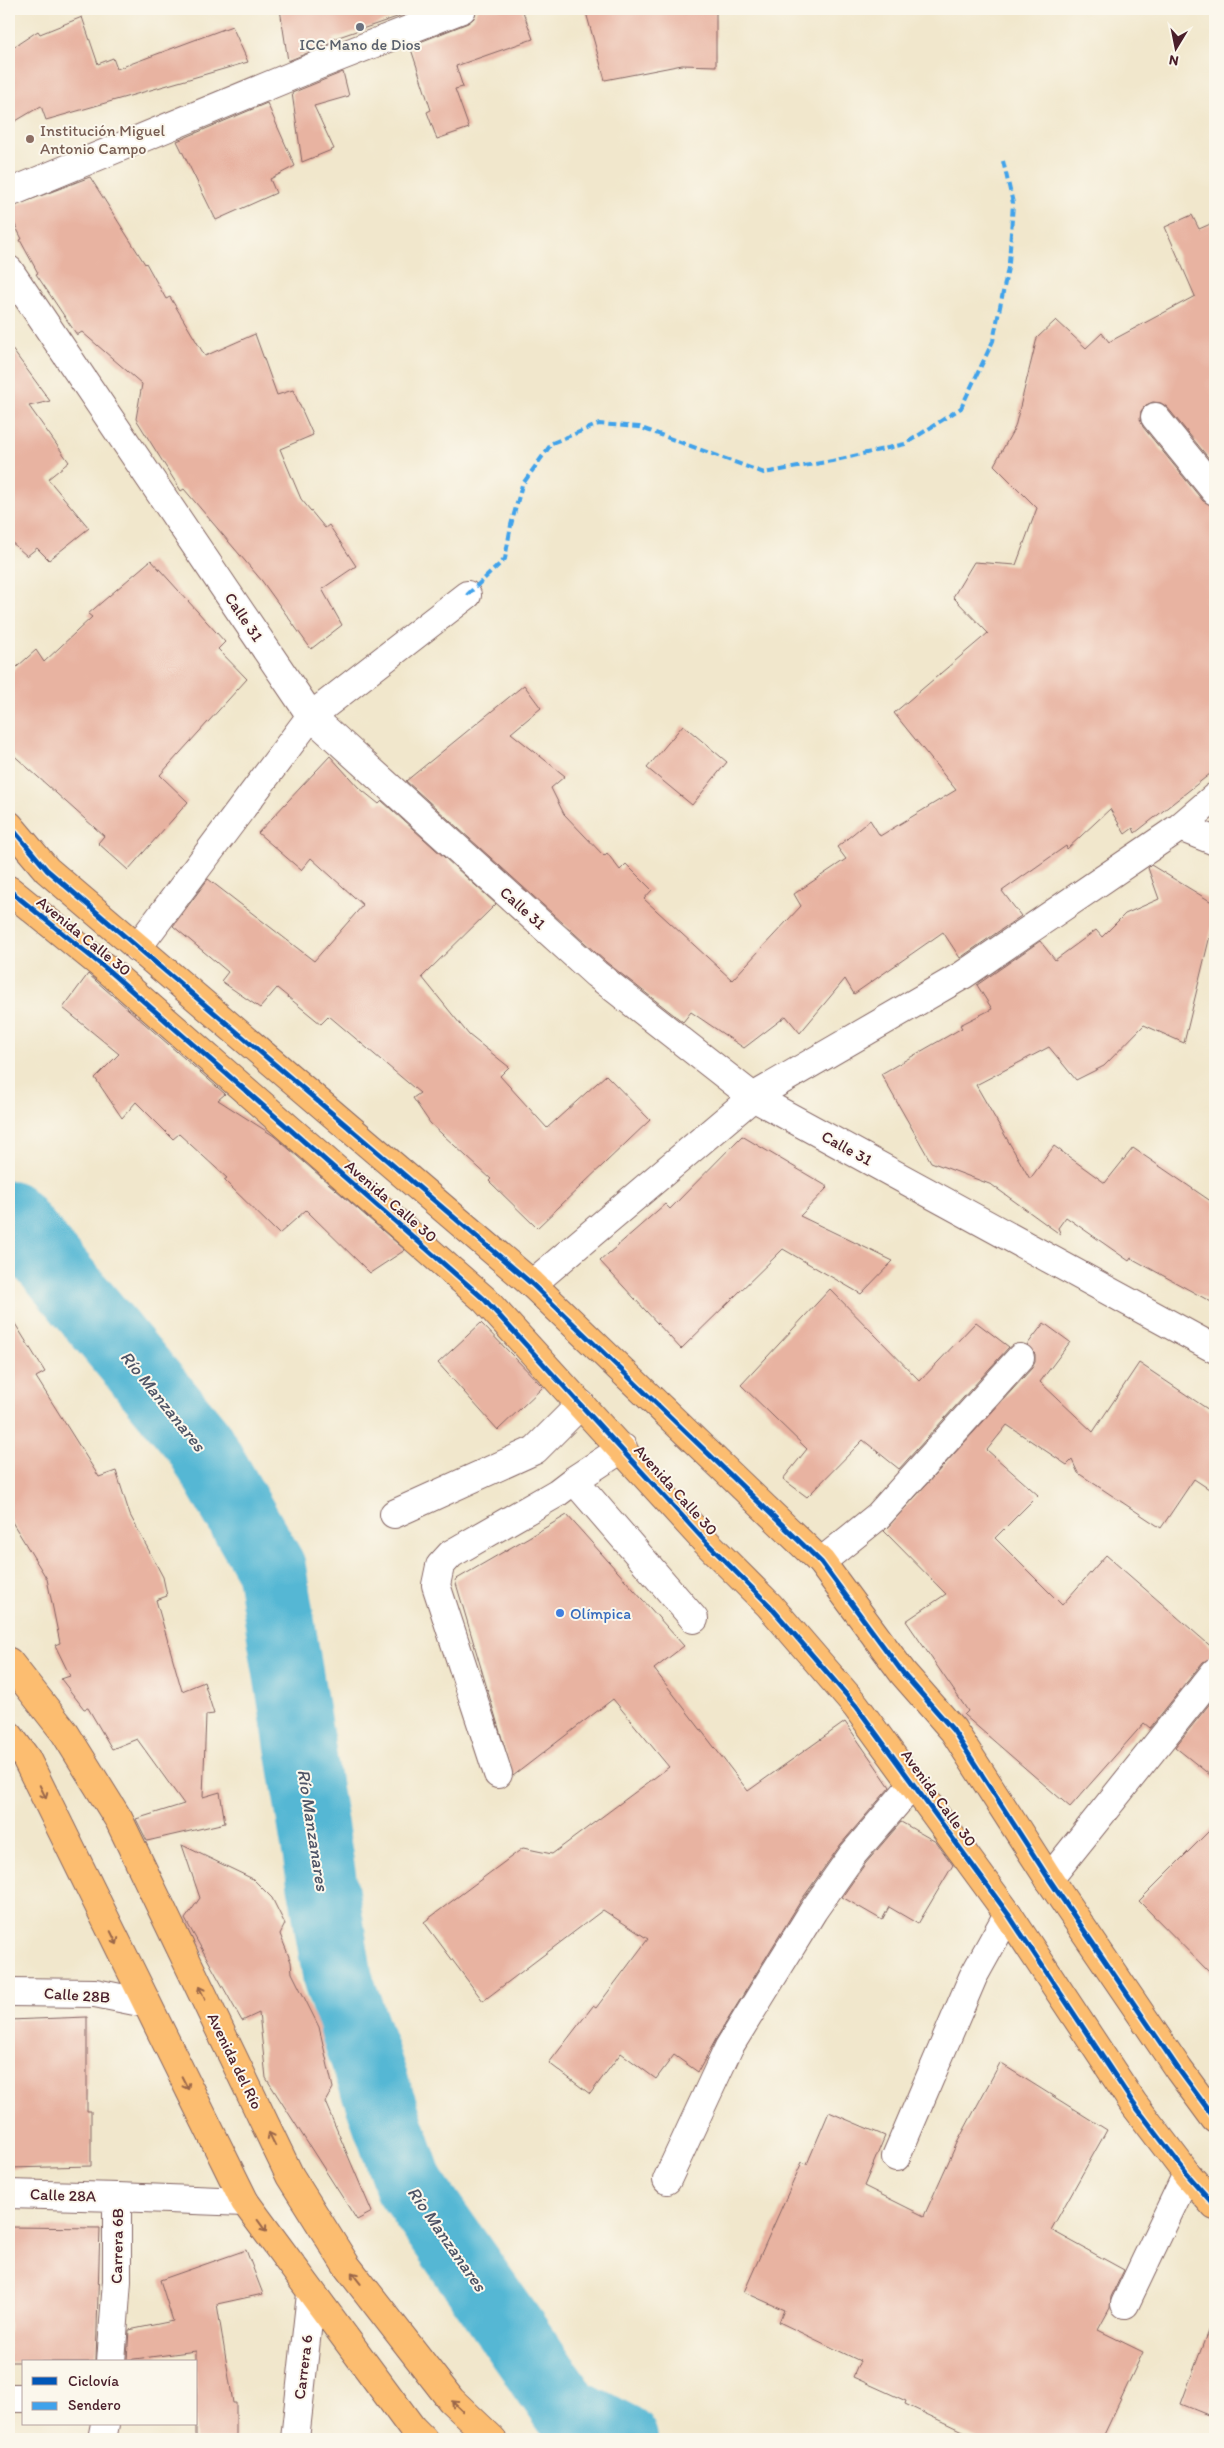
<svg xmlns="http://www.w3.org/2000/svg" width="1224" height="2448" font-family="Itim,sans-serif">
  <style>
    .lines { fill: none; stroke-linecap: round; stroke-linejoin: round }
    .river { stroke: #55b7d4; stroke-width: 70 }
    .building { fill: #e8b3a1 }
    .minor-casing { stroke: #846563; stroke-width: 30 }
    .major-casing { stroke: #846563; stroke-width: 30 }
    .minor { stroke: #fff; stroke-width: 28 }
    .major { stroke: #fcbd6f; stroke-width: 28 }
    .quiet { stroke: #40a2eb; stroke-width: 4; stroke-dasharray: 8 4; stroke-linecap: butt }
    .cycleway-casing { stroke: #fbf7ec; stroke-width: 8 }
    .cycleway { stroke: #0057b8; stroke-width: 5 }
    .oneway { stroke: #9a664a }
    .worship-dot { fill: #6b7280; stroke: #fbf7ec; stroke-width: 2 }
    .education-dot { fill: #8d6e63; stroke: #fbf7ec; stroke-width: 2 }
    .shop-dot { fill: #3f7fe0; stroke: #fbf7ec; stroke-width: 2 }
    .labels { text-anchor: middle; dominant-baseline: central; stroke-width: 4; stroke-linejoin: round; paint-order: stroke }
    .worship-label { font-size: 16px; fill: #5b616d; stroke: #fbf7ec }
    .education-label { font-size: 16px; fill: #785e54; stroke: #fbf7ec; text-anchor: start }
    .street-label { font-size: 16px; fill: #4a1f2b; stroke: #fbf7ec }
    .shop-label { font-size: 16px; fill: #366cbe; stroke: #fbf7ec; text-anchor: start }
    .water-label { font-size: 18px; font-style: italic; fill: #4e5466; stroke: #fbf7ec }
  </style>
  <rect width="100%" height="100%" fill="#fbf7ec"/>
  <filter id="ink" filterUnits="userSpaceOnUse"><feTurbulence type="fractalNoise" baseFrequency=".02" numOctaves="2"/><feDisplacementMap in="SourceGraphic" scale="10" xChannelSelector="R" yChannelSelector="G"/><feConvolveMatrix kernelMatrix="1 2 1 2 8 2 1 2 1" color-interpolation-filters="sRGB"/></filter>
  <filter id="wash" filterUnits="userSpaceOnUse"><feTurbulence type="fractalNoise" baseFrequency=".0096" numOctaves="4" result="noise"/><feDisplacementMap in="SourceGraphic" scale="20" xChannelSelector="R" yChannelSelector="G"/><feGaussianBlur stdDeviation="1.12" result="paint"/><feColorMatrix in="noise" values="0 0 0 0 0 0 0 0 0 0 0 0 0 0 0 0 0 1.4 0 .05"/><feComposite in="paint" operator="in"/></filter>
  <g filter="url(#wash)">
    <rect width="100%" height="100%" fill="#f1e7cc"/>
    <g class="lines">
      <!-- river -->
      <path class="river" d="M 9,1215 L 198,1441 L 271,1568 L 338,1980 L 409,2184 L 567,2410 L 623,2439"/>
    </g>
    <g id="blocks">
      <!-- building -->
      <path class="building" d="M 280,9 L 420,9 L 333,39 L 334,42 L 288,61 Z
        M 477,9 L 522,9 L 533,39 L 456,66 L 463,87 L 455,89 L 469,128 L 437,139 L 427,112 L 431,110 L 410,46 L 468,23 L 474,18 Z
        M 585,9 L 716,9 L 716,66 L 682,65 L 605,80 Z
        M 82,17 L 98,64 L 113,58 L 117,69 L 232,26 L 248,62 L 46,120 L 41,106 L 9,125 L 9,50 L 38,31 L 40,34 Z
        M 343,72 L 349,96 L 314,106 L 334,149 L 302,162 L 292,93 Z
        M 267,103 L 295,166 L 270,179 L 276,193 L 216,220 L 177,141 Z
        M 90,177 L 145,264 L 146,263 L 166,299 L 170,297 L 205,356 L 255,334 L 277,395 L 293,390 L 313,435 L 280,449 L 301,499 L 325,528 L 329,525 L 356,566 L 322,589 L 342,625 L 311,649 L 262,581 L 184,489 L 181,491 L 136,419 L 142,384 L 82,332 L 77,335 L 36,274 L 38,273 L 20,240 L 22,239 L 9,213 L 9,208 Z
        M 1192,215 L 1199,229 L 1215,222 L 1215,466 L 1167,407 L 1161,403 L 1153,402 L 1146,405 L 1141,411 L 1140,419 L 1143,427 L 1203,501 L 1215,506 L 1215,770 L 1135,833 L 1133,828 L 1125,834 L 1110,809 L 1067,849 L 1066,846 L 1002,891 L 1021,916 L 960,958 L 943,932 L 854,994 L 845,979 L 800,1033 L 786,1016 L 744,1048 L 691,1012 L 683,1022 L 606,962 L 406,781 L 524,685 L 541,708 L 511,733 L 565,776 L 551,788 L 564,814 L 604,856 L 607,853 L 620,870 L 626,864 L 652,890 L 644,899 L 732,980 L 801,906 L 794,894 L 846,859 L 837,847 L 870,820 L 880,836 L 956,790 L 894,713 L 988,633 L 953,597 L 974,562 L 1016,565 L 1037,508 L 994,465 L 1015,427 L 1037,338 L 1056,320 L 1086,348 L 1102,333 L 1109,342 L 1195,296 L 1165,227 Z
        M 9,345 L 50,401 L 29,406 L 69,462 L 48,479 L 89,528 L 49,560 L 37,548 L 27,556 L 9,540 Z
        M 151,560 L 225,642 L 218,649 L 247,679 L 160,775 L 188,802 L 128,870 L 98,843 L 104,836 L 9,751 L 9,674 L 36,650 L 44,662 L 92,617 L 88,614 Z
        M 683,725 L 727,762 L 692,805 L 647,768 Z
        M 330,756 L 358,787 L 379,804 L 382,801 L 496,904 L 422,977 L 469,1035 L 509,1067 L 500,1076 L 547,1128 L 606,1075 L 650,1120 L 537,1228 L 489,1181 L 491,1179 L 430,1123 L 413,1098 L 420,1093 L 329,1016 L 321,1024 L 277,988 L 260,1008 L 221,981 L 228,972 L 173,926 L 208,879 L 314,961 L 363,905 L 311,858 L 301,870 L 258,833 Z
        M 1151,865 L 1215,904 L 1215,915 L 1184,1043 L 1144,1025 L 1104,1066 L 1076,1080 L 1049,1047 L 976,1085 L 1030,1179 L 1054,1146 L 1105,1183 L 1133,1148 L 1215,1204 L 1215,1304 L 1131,1258 L 1129,1261 L 1066,1217 L 1058,1228 L 1061,1235 L 992,1185 L 931,1162 L 881,1074 L 962,1028 L 960,1025 L 992,1009 L 977,985 L 1040,941 L 1055,960 L 1096,930 L 1102,937 L 1125,914 L 1159,899 L 1148,868 Z
        M 88,974 L 225,1094 L 218,1100 L 274,1136 L 405,1250 L 370,1273 L 306,1210 L 279,1234 L 224,1180 L 227,1178 L 179,1134 L 173,1139 L 136,1102 L 122,1118 L 95,1078 L 119,1054 L 63,1008 Z
        M 742,1136 L 828,1187 L 800,1216 L 893,1261 L 861,1294 L 783,1249 L 681,1349 L 600,1261 L 665,1204 L 670,1209 Z
        M 830,1289 L 920,1381 L 976,1322 L 1009,1347 L 899,1469 L 863,1440 L 807,1497 L 783,1479 L 807,1449 L 741,1385 Z
        M 9,1314 L 45,1372 L 36,1377 L 99,1477 L 116,1471 L 130,1515 L 163,1577 L 167,1596 L 156,1600 L 182,1691 L 204,1682 L 214,1714 L 206,1715 L 203,1797 L 220,1792 L 225,1823 L 147,1841 L 136,1819 L 184,1804 L 137,1739 L 112,1749 L 88,1708 L 84,1709 L 61,1679 L 70,1676 L 55,1645 L 60,1643 L 47,1579 L 9,1517 Z
        M 481,1323 L 543,1387 L 498,1430 L 438,1363 Z
        M 1044,1323 L 1070,1342 L 1040,1382 L 1093,1432 L 1139,1363 L 1215,1414 L 1215,1493 L 1194,1479 L 1161,1528 L 1078,1473 L 1072,1460 L 1067,1465 L 1007,1425 L 987,1450 L 1038,1495 L 995,1538 L 1062,1605 L 1106,1555 L 1215,1650 L 1215,1657 L 1203,1662 L 1150,1728 L 1144,1723 L 1070,1807 L 964,1715 L 968,1711 L 906,1621 L 946,1594 L 884,1531 L 1032,1368 L 1035,1362 L 1035,1354 L 1027,1345 Z
        M 567,1515 L 684,1646 L 654,1669 L 748,1791 L 845,1722 L 890,1787 L 841,1844 L 800,1902 L 716,2039 L 698,2072 L 674,2055 L 656,2079 L 621,2053 L 590,2094 L 549,2063 L 593,2006 L 596,2008 L 648,1939 L 603,1910 L 483,2001 L 424,1922 L 523,1848 L 552,1854 L 669,1767 L 613,1699 L 513,1776 L 455,1580 Z
        M 1215,1697 L 1215,1779 L 1175,1747 Z
        M 901,1822 L 936,1842 L 953,1865 L 918,1924 L 889,1907 L 882,1920 L 842,1897 L 865,1864 Z
        M 1215,1825 L 1215,1978 L 1139,1901 Z
        M 182,1845 L 253,1879 L 272,1898 L 285,1924 L 280,1934 L 291,1962 L 292,1973 L 319,2027 L 333,2088 L 325,2102 L 372,2212 L 357,2220 L 266,2078 L 259,2013 L 242,2021 L 185,1919 L 200,1898 Z
        M 87,2017 L 87,2111 L 91,2111 L 91,2166 L 9,2168 L 9,2020 Z
        M 1000,2063 L 1107,2130 L 1051,2230 L 1124,2270 L 1111,2297 L 1110,2308 L 1098,2330 L 1143,2352 L 1102,2439 L 979,2439 L 905,2404 L 906,2401 L 853,2377 L 860,2361 L 779,2322 L 784,2310 L 744,2292 L 802,2162 L 807,2164 L 829,2112 L 885,2136 L 864,2186 L 924,2216 L 957,2143 Z
        M 9,2227 L 100,2228 L 96,2362 L 9,2362 Z
        M 246,2250 L 263,2294 L 217,2304 L 233,2403 L 236,2403 L 236,2439 L 196,2439 L 196,2351 L 127,2360 L 129,2330 L 173,2321 L 160,2280 Z
        M 1212,2320 L 1215,2320 L 1215,2397 L 1208,2415 L 1181,2404 Z"/>
    </g>
  </g>
  <g filter="url(#ink)">
    <use href="#blocks" fill-opacity="0" stroke="#846563" stroke-width="1"/>
    <g class="lines">
      <defs>
        <path id="minor" d="M 9,193 L 316,66 L 462,9
          M 9,270 L 311,716 L 596,974 L 753,1097 L 1215,1349
          M 1155,417 L 1215,491
          M 1180,827 L 1215,841
          M 137,948 L 311,716 L 467,595
          M 532,1284 L 753,1097 L 963,975 L 1180,827 L 1215,797
          M 574,1480 L 694,1619
          M 394,1514 L 535,1450 L 581,1404
          M 821,1562 L 878,1516 L 1020,1358
          M 498,1774 L 436,1585 L 440,1566 L 451,1554 L 557,1493 L 574,1480 L 623,1448
          M 1049,1879 L 1215,1672
          M 9,1992 L 95,1993 L 145,2003
          M 896,2157 L 973,1977 L 1008,1914
          M 667,2180 L 729,2047 L 813,1911 L 853,1854 L 913,1784
          M 9,2194 L 117,2197
          M 1125,2304 L 1187,2174
          M 111,2362 L 117,2281 L 117,2197 L 245,2202
          M 9,2398 L 24,2398
          M 102,2439 L 105,2424
          M 295,2439 L 311,2294"/>
        <path id="major" d="M 9,825 L 47,870 L 532,1284 L 821,1562 L 903,1673 L 953,1730 L 1049,1879 L 1179,2070 L 1215,2119
          M 9,890 L 109,971 L 485,1300 L 705,1541 L 769,1605 L 856,1706 L 1008,1914 L 1133,2103 L 1187,2174 L 1215,2206
          M 9,1662 L 65,1733 L 119,1820 L 290,2176 L 346,2265 L 451,2400 L 492,2439
          M 9,1735 L 26,1758 L 245,2202 L 412,2428 L 423,2439"/>
      </defs>
      <!-- minor casing -->
      <use href="#minor" class="minor-casing"/>
      <!-- major casing -->
      <use href="#major" class="major-casing"/>
      <!-- minor -->
      <use href="#minor" class="minor"/>
      <!-- major -->
      <use href="#major" class="major"/>
      <!-- quiet -->
      <path class="quiet" d="M 467,595 L 505,559 L 511,525 L 522,485 L 552,443 L 599,424 L 639,427 L 764,473 L 832,461 L 905,444 L 961,408 L 993,341 L 1009,263 L 1013,203 L 1003,161"/>
      <defs>
        <path id="cycleway" d="M 9,825 L 47,870 L 532,1284 L 821,1562 L 903,1673 L 953,1730 L 1049,1879 L 1179,2070 L 1215,2119
          M 9,890 L 109,971 L 485,1300 L 705,1541 L 769,1605 L 856,1706 L 1008,1914 L 1133,2103 L 1187,2174 L 1215,2206"/>
      </defs>
      <!-- cycleway casing -->
      <use href="#cycleway" class="cycleway-casing"/>
      <!-- cycleway -->
      <use href="#cycleway" class="cycleway"/>
    </g>
    <!-- one-way arrows -->
    <defs><path id="oneway-shaft" d="M-6 0H5M1.5-3L5.5 0L1.5 3" fill="none" stroke-width="1.6" stroke-linecap="round" stroke-linejoin="round" transform="scale(1.25)"/></defs>
    <g class="oneway">
      <use href="#oneway-shaft" transform="translate(43 1792) rotate(64)"/>
      <use href="#oneway-shaft" transform="translate(114 1938) rotate(64)"/>
      <use href="#oneway-shaft" transform="translate(202 1993) rotate(-116)"/>
      <use href="#oneway-shaft" transform="translate(185 2083) rotate(63)"/>
      <use href="#oneway-shaft" transform="translate(272 2139) rotate(-116)"/>
      <use href="#oneway-shaft" transform="translate(262 2226) rotate(54)"/>
      <use href="#oneway-shaft" transform="translate(356 2278) rotate(-128)"/>
      <use href="#oneway-shaft" transform="translate(457 2406) rotate(-136)"/>
    </g>
  </g>
  <!-- markers -->
  <circle class="worship-dot" cx="360" cy="27" r="5"/>
  <circle class="education-dot" cx="30" cy="139" r="5"/>
  <circle class="shop-dot" cx="560" cy="1613" r="5"/>
  <g class="labels">
    <!-- worship labels -->
    <g class="worship-label">
      <text x="360" y="44">ICC Mano de Dios</text>
    </g>
    <!-- education labels -->
    <g class="education-label">
      <text x="40" y="130">Institución Miguel<tspan x="40" dy="18">Antonio Campo</tspan></text>
    </g>
    <!-- street labels -->
    <g class="street-label">
      <text transform="translate(244 617) rotate(56)">Calle 31</text>
      <text transform="translate(523 908) rotate(42)">Calle 31</text>
      <text transform="translate(84 936) rotate(39)">Avenida Calle 30</text>
      <text transform="translate(847 1148) rotate(29)">Calle 31</text>
      <text transform="translate(391 1201) rotate(41)">Avenida Calle 30</text>
      <text transform="translate(676 1490) rotate(48)">Avenida Calle 30</text>
      <text transform="translate(939 1798) rotate(54)">Avenida Calle 30</text>
      <text transform="translate(77 1995) rotate(4)">Calle 28B</text>
      <text transform="translate(235 2061) rotate(64)">Avenida del Río</text>
      <text transform="translate(63 2195) rotate(2)">Calle 28A</text>
      <text transform="translate(117 2246) rotate(-89)">Carrera 6B</text>
      <text transform="translate(303 2367) rotate(-83)">Carrera 6</text>
    </g>
    <!-- shop labels -->
    <g class="shop-label">
      <text x="570" y="1613">Olímpica</text>
    </g>
    <!-- water labels -->
    <g class="water-label">
      <text transform="translate(163 1401) rotate(51)">Río Manzanares</text>
      <text transform="translate(313 1830) rotate(81)">Río Manzanares</text>
      <text transform="translate(447 2239) rotate(55)">Río Manzanares</text>
    </g>
  </g>
  <!-- margin -->
  <rect width="1224" height="2448" fill="none" stroke="#fbf7ec" stroke-width="30"/>
  <!-- legend -->
  <rect x="22" y="2360" width="175" height="65" fill="#fbf7ec" stroke="#b4a19f"/>
  <rect x="32" y="2377" width="25" height="8" fill="#0057b8" stroke="#b4a19f"/>
  <text x="68" y="2386" font-size="15" fill="#4a1f2b">Ciclovía</text>
  <rect x="32" y="2402" width="25" height="8" fill="#40a2eb" stroke="#b4a19f"/>
  <text x="68" y="2410" font-size="15" fill="#4a1f2b">Sendero</text>
  <!-- north arrow -->
  <g transform="translate(1176 48) rotate(190)" stroke="#fbf7ec" stroke-width="4" paint-order="stroke">
  <path d="M0-4L9 19L0 12L-9 19Z" fill="#4a1f2b"/>
  <text y="-8" font-size="14" font-weight="bold" text-anchor="middle" fill="#4a1f2b">N</text>
  </g>
</svg>
